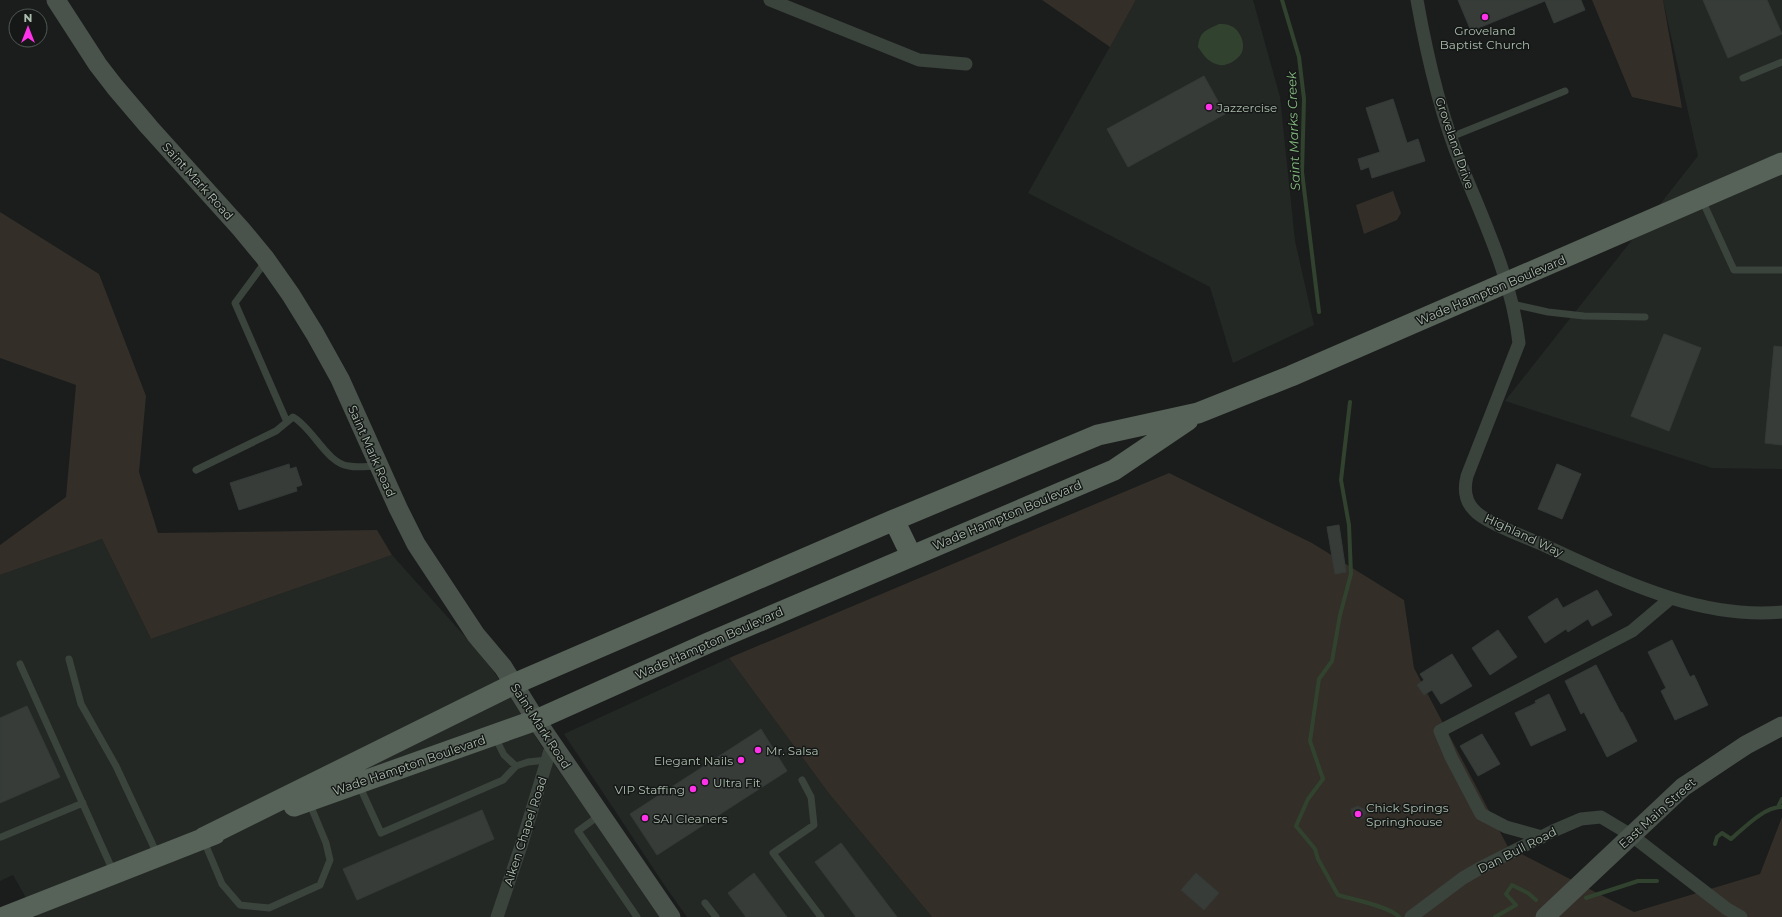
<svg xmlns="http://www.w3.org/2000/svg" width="1782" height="917" font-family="Montserrat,sans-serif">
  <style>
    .built { fill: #232825 }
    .green { fill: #332e28 }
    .water { fill: #31432e }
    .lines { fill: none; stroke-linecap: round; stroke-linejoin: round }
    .stream { stroke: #31432e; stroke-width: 4 }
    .building { fill: #373c39; stroke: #343a37 }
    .lane { stroke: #3b433d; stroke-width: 7 }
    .street { stroke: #3b433d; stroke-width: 13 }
    .secondary { stroke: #49534b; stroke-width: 19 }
    .primary { stroke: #576259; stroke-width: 21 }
    .poi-dot { fill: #ff31e9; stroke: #151817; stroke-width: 1.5 }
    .labels { text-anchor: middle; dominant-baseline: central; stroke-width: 3; stroke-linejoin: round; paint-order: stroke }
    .poi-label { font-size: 12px; fill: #acbeae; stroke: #151817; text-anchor: start }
    .street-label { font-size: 12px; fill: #acbeae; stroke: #151817 }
    .water-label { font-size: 13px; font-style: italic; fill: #86bc80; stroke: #151817 }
  </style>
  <rect width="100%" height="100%" fill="#1b1d1c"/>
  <!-- built -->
  <path class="built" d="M 1136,0 L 1253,0 L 1280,97 L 1295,241 L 1314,325 L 1233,363 L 1210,287 L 1028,193 Z
    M 1663,0 L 1782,0 L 1782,469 L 1712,468 L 1505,401 L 1698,156 Z
    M 102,539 L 151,639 L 392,555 L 487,661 L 544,750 L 662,917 L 37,917 L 13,875 L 0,881 L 0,575 Z
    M 729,658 L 830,795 L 932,917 L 687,917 L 665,886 L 564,734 Z"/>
  <!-- green -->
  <path class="green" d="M 1042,0 L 1136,0 L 1110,47 Z
    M 1592,0 L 1663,0 L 1682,108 L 1632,97 Z
    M 1393,191 L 1401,213 L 1397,220 L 1364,234 L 1356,205 Z
    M 0,212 L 99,274 L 146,396 L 139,472 L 158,533 L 377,530 L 392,555 L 151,639 L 102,539 L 0,575 L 0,545 L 66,497 L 76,385 L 0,358 Z
    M 1169,473 L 1312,543 L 1404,600 L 1414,668 L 1508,847 L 1634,912 L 1760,874 L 1782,817 L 1782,917 L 932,917 L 830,795 L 729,658 Z"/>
  <!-- water -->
  <path class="water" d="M 1219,24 C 1223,24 1227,24 1231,26 C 1239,29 1246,43 1242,52 C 1238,61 1224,68 1216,64 C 1207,61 1203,54 1198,47 C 1200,31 1205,31 1219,24 Z"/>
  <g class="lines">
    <!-- stream -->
    <path class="stream" d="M 1282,0 L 1299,57 L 1304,99 L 1302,172 L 1319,312
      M 1350,402 L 1341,480 L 1349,525 L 1351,574 L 1340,615 L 1332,661 L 1319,679 L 1310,741 L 1323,779 L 1308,799 L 1296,826 L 1315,849 L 1318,859 L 1338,895 C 1351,899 1392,907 1399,917
      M 1778,807 L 1782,799
      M 1715,844 L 1717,837 L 1722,833 L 1731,839 C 1744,828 1765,806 1782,807
      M 1586,898 L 1638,881 L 1657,881
      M 1495,917 L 1516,905 L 1506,894 L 1512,885 L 1528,893 L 1536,900"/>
  </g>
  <!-- building -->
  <path class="building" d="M 1458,0 L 1581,0 L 1585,10 L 1554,23 L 1545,1 L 1471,31 Z
    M 1703,0 L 1767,0 L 1782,34 L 1728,58 Z
    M 1204,76 L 1225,114 L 1128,167 L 1107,129 Z
    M 1393,99 L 1407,143 L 1418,139 L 1425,161 L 1372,178 L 1369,167 L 1361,170 L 1358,159 L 1380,152 L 1366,108 Z
    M 1664,334 L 1701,348 L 1669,431 L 1631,416 Z
    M 1774,346 L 1782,347 L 1782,445 L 1765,443 Z
    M 289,464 L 290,469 L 296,467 L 302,485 L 296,487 L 297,491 L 239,510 L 230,483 Z
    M 1557,464 L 1581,474 L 1562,519 L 1538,509 Z
    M 1339,525 L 1346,572 L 1335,574 L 1327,527 Z
    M 1597,590 L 1612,615 L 1592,626 L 1588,619 L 1568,632 L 1566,629 L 1545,643 L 1528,617 L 1557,598 L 1563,608 Z
    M 1498,630 L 1517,657 L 1490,675 L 1472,648 Z
    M 1672,640 L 1690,677 L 1694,675 L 1708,705 L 1675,720 L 1661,691 L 1666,688 L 1648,652 Z
    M 1452,654 L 1472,686 L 1441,704 L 1432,690 L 1424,695 L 1417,685 L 1424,680 L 1420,674 Z
    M 1596,665 L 1621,713 L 1622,712 L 1637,741 L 1607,757 L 1584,712 L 1581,714 L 1565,681 Z
    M 1549,694 L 1566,730 L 1531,746 L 1515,713 L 1536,703 L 1535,701 Z
    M 27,706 L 60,777 L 0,803 L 0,718 Z
    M 761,729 L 787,771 L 657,855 L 630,814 Z
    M 1482,734 L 1500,764 L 1478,776 L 1460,746 Z
    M 1358,806 L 1367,811 L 1363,818 L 1356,819 L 1352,816 L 1351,809 Z
    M 482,810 L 494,839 L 357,900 L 343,869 Z
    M 841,843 L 872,884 L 897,917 L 856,917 L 839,894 L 815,862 Z
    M 754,873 L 787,917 L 746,917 L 728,893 Z
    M 1196,873 L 1219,893 L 1204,910 L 1181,890 Z"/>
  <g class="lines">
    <!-- lane -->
    <path class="lane" d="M 1743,78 L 1782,62
      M 1451,137 L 1565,91
      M 1702,200 L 1734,270 L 1782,270
      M 266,261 L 235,303 L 287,422
      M 1512,304 L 1548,312 L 1584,316 L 1645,317
      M 196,470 L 276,431 L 293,417 C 313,428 327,464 349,466 C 358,468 368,466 377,466
      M 69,659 L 81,704 L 116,766 L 158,856
      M 20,664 L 113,871
      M 495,737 L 504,755 L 516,766 L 528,762 L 547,760
      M 802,780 L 811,797 L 814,825 L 773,853 L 821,917
      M 359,785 L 381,833 L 503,780 L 516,766
      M 600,815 L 578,831 L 637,917
      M 1,837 L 83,803
      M 204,841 L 222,884 L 240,905 L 269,908 L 320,885 L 330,860 L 326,843 L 309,802
      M 705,903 L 716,917"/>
    <!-- street -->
    <path class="street" d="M 770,0 L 919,60 L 966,64
      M 1417,0 C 1427,56 1440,114 1462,167 C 1485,224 1512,280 1519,343 L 1467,476 C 1464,488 1464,500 1474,510 C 1484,522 1523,536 1539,543 C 1615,577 1696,620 1782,612
      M 1542,837 L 1506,827 L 1481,814 L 1451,757 L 1440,731 L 1632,631 L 1671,598
      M 497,917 L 521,846 L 552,744
      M 1411,917 L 1463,878 L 1482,867 L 1553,831 L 1581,819 L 1601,817 L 1631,835 L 1727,909 L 1741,917"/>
    <!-- secondary -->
    <path class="secondary" d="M 56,0 L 98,65 L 115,87 L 149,127 L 241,229 L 265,258 L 291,295 L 315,334 L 340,379 L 398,508 L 416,544 L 476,635 L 503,667 L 536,720 L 671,917
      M 1545,917 L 1683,787 L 1746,745 L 1782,726"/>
    <!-- primary -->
    <path class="primary" d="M 894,520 L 911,555
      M 294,806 L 536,720 L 708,643 L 1114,470 L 1188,420
      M 203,838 L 514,684 L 894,520 L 1098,435 L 1198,413 L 1291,376 L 1782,163
      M 4,917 L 215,834"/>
  </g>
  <!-- markers -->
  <g class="poi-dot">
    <circle cx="1485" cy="17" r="4"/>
    <circle cx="1209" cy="107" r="4"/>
    <circle cx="758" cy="750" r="4"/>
    <circle cx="741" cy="760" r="4"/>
    <circle cx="705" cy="782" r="4"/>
    <circle cx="693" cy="789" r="4"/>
    <circle cx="1358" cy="814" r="4"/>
    <circle cx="645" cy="818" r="4"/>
  </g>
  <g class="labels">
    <!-- poi labels -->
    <g class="poi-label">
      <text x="1485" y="30" text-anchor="middle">Groveland<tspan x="1485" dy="14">Baptist Church</tspan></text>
      <text x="1217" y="107">Jazzercise</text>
      <text x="766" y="750">Mr. Salsa</text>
      <text x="733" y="760" text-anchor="end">Elegant Nails</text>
      <text x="713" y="782">Ultra Fit</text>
      <text x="685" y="789" text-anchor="end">VIP Staffing</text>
      <text x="1366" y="807">Chick Springs<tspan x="1366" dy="14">Springhouse</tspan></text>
      <text x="653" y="818">SAI Cleaners</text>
    </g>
    <!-- street labels -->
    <g class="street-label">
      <text transform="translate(1455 143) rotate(71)">Groveland Drive</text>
      <text transform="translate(198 181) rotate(48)">Saint Mark Road</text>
      <text transform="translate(1491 290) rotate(-23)">Wade Hampton Boulevard</text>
      <text transform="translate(372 451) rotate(66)">Saint Mark Road</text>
      <text transform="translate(1007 515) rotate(-23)">Wade Hampton Boulevard</text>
      <text transform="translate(1524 535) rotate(25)">Highland Way</text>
      <text transform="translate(709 643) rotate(-24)">Wade Hampton Boulevard</text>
      <text transform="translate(541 726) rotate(57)">Saint Mark Road</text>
      <text transform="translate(409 765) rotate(-19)">Wade Hampton Boulevard</text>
      <text transform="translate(1657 813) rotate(-42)">East Main Street</text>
      <text transform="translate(525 831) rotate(-72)">Aiken Chapel Road</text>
      <text transform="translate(1517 850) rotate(-27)">Dan Bull Road</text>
    </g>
    <!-- water labels -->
    <g class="water-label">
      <text transform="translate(1293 131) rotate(-92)">Saint Marks Creek</text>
    </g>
  </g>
  <!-- north arrow -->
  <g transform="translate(28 28)"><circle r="19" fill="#151817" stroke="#515a53"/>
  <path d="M0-3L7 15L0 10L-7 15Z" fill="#ff31e9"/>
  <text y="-6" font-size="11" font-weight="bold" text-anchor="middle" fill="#acbeae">N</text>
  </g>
</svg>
